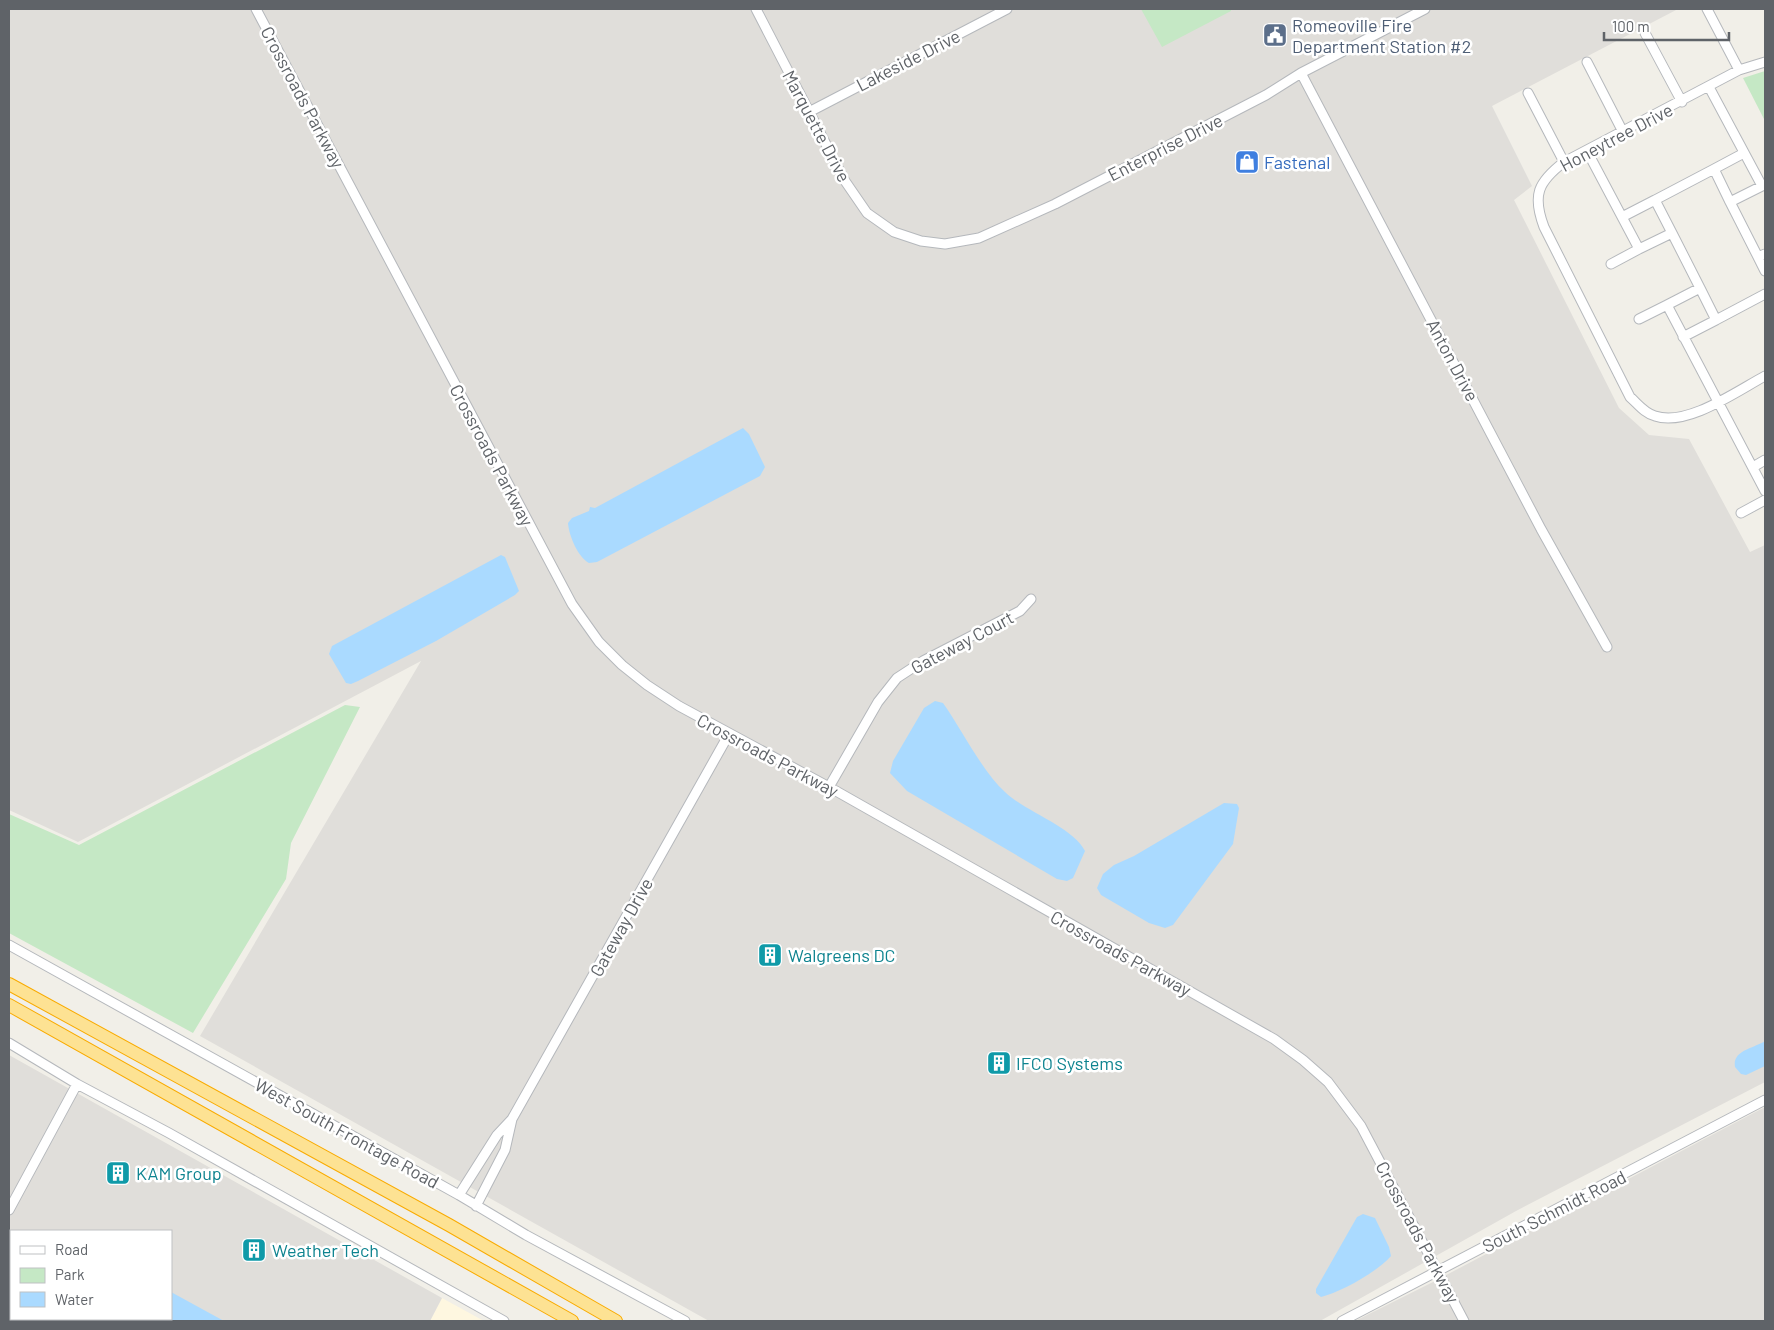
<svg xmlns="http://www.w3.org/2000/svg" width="1774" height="1330" font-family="Barlow,sans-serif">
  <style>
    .commercial { fill: #fef7e0 }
    .industrial { fill: #e0deda; fill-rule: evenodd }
    .green { fill: #c5e8c5 }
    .water { fill: #aadaff }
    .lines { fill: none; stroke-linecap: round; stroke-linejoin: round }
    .minor-casing { stroke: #b5b8bc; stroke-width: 11 }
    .highway-casing { stroke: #f9ab00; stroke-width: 14 }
    .minor { stroke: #fff; stroke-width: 9 }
    .highway { stroke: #fde293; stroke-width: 12 }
    .labels { text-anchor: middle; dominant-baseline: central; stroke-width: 5; stroke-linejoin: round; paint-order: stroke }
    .service-label { font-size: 18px; fill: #4e5e75; stroke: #fff; text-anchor: start }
    .street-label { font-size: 18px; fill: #5f6368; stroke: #fff }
    .shop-label { font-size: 18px; fill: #366cbe; stroke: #fff; text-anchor: start }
    .culture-label { font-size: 18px; fill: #0d838f; stroke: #fff; text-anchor: start }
  </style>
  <rect width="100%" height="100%" fill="#f1efe8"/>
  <!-- commercial -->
  <path class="commercial" d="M 442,1298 L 484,1321 L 430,1321 Z"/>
  <!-- industrial -->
  <path class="industrial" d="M 9,9 L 1678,9 L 1492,106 L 1532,186 L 1514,200 L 1619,408 L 1649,435 L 1689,439 L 1750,552 L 1765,545 L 1765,1082 L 1516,1211 L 1320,1321 L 709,1321 L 200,1036 L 421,661 L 78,842 L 9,810 Z
    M 9,1055 L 442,1298 L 430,1321 L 9,1321 ZM 11,1231 L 171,1231 L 171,1319 L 11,1319 Z
    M 1765,1107 L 1765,1321 L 1355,1321 L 1433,1282 Z"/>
  <!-- green -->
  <path class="green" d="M 1141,9 L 1231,9 L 1231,11 L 1162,47 Z
    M 1765,71 L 1765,121 L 1743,78 Z
    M 345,705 L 360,707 L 291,843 L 286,879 L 193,1033 L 9,933 L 9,814 L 79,845 Z"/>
  <!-- water -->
  <path class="water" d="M 743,428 L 749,434 L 765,467 L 760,476 L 597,562 L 589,563 C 578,557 569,536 568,523 L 572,518 L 589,511 L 590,507 L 595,508 Z
    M 501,555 L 505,557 L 519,591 L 515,595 L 436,641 L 358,681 L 351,684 L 346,683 L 329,654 L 332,646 Z
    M 935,701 L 943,703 C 962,730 982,771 1005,792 C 1027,813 1072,826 1085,851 L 1073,878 L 1067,881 L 1057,879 L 907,791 L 890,773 L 893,761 L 924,708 Z
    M 1224,803 L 1237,804 L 1239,808 L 1233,844 L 1173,925 L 1165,928 L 1149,923 L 1101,895 L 1097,888 L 1103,874 L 1114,865 L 1134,856 Z
    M 1765,1041 L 1765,1066 L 1746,1075 L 1741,1074 L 1735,1067 C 1732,1050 1755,1048 1765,1041 Z
    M 1363,1214 L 1375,1218 L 1389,1247 L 1391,1256 C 1377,1272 1341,1292 1321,1297 L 1316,1293 L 1316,1289 L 1357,1217 Z
    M 171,1292 L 224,1321 L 137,1321 L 132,1319 L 171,1319 Z"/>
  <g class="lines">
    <defs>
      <path id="minor" d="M 256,9 L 572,604 L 599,642 L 622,665 L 647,685 L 679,706 L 829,787 L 1274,1039 L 1303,1060 L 1328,1082 L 1361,1126 L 1464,1321
        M 756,9 L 845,181 L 867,213 L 894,232 L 921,241 L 945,244 L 979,238 L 1055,204 L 1266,95 L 1301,73 L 1425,9
        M 1707,9 L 1739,70
        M 1645,33 L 1682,102
        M 1587,62 L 1623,132
        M 1765,62 L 1739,70 L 1564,162 C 1538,182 1532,195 1544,227 L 1630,397 C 1638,404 1644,413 1655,416 C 1687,427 1737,391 1765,376
        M 1301,73 L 1541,529 L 1607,647
        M 1709,87 L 1762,186 L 1730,202 L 1714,169 L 1744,153
        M 1528,93 L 1564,162
        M 809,112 L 1007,9
        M 1587,151 L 1639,249 L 1672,233 L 1655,200 L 1622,217
        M 1655,200 L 1714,169
        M 1730,202 L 1758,257
        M 1672,233 L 1700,288
        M 1765,254 L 1758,257 L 1765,271
        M 1611,264 L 1639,249
        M 1639,319 L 1667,305
        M 1716,320 L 1765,294
        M 1683,337 L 1716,320 L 1700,288 L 1667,305 L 1765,491
        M 1753,467 L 1765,460
        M 1741,513 L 1765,500
        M 829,787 L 878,702 L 897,678 L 923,661 L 1020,611 L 1031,599
        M 9,945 L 459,1195 L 526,1235 L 685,1321
        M 9,1043 L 77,1084 L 169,1133 L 504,1321
        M 459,1195 L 497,1135 L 512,1119 L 729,734
        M 476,1206 L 505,1150 L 512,1119
        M 9,1210 L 77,1084
        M 1342,1321 L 1765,1100"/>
      <path id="highway" d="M 9,984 L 449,1225 L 616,1321
        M 9,1005 L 572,1321"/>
    </defs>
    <!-- minor casing -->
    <use href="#minor" class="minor-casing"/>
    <!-- highway casing -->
    <use href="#highway" class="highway-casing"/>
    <!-- minor -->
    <use href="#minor" class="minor"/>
    <!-- highway -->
    <use href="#highway" class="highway"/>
  </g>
  <!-- icons -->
  <defs>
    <symbol id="civic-square" viewBox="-11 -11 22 22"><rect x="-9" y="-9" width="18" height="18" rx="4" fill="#5c6f8a" stroke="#fff"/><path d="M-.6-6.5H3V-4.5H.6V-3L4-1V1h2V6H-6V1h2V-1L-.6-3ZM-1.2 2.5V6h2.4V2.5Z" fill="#fff"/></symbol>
    <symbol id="shop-square" viewBox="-11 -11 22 22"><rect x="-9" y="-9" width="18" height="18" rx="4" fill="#3f7fe0" stroke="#fff"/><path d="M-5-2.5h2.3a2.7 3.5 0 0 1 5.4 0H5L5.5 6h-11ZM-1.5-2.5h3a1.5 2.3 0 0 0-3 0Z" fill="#fff"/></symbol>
    <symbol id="building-square" viewBox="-11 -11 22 22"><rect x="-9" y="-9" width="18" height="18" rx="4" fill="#0f9aa8" stroke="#fff"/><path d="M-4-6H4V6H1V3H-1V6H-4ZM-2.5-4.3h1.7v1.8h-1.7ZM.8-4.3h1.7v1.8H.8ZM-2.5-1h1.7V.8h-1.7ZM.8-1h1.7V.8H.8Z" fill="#fff"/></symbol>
  </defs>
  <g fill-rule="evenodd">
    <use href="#civic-square" x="1261" y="21" width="28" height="28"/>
    <use href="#shop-square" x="1233" y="148" width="28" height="28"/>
    <use href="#building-square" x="756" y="941" width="28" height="28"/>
    <use href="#building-square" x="985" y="1049" width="28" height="28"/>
    <use href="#building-square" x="104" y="1159" width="28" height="28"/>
    <use href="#building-square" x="240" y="1236" width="28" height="28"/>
  </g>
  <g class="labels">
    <!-- service labels -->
    <g class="service-label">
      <text x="1292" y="25">Romeoville Fire<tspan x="1292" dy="21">Department Station #2</tspan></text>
    </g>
    <!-- street labels -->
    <g class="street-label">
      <text transform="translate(908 60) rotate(-27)">Lakeside Drive</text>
      <text transform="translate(303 97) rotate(62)">Crossroads Parkway</text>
      <text transform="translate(817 126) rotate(62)">Marquette Drive</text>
      <text transform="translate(1616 137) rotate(-28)">Honeytree Drive</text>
      <text transform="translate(1165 147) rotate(-27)">Enterprise Drive</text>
      <text transform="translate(1453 360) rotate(62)">Anton Drive</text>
      <text transform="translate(492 455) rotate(62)">Crossroads Parkway</text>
      <text transform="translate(962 642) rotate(-28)">Gateway Court</text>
      <text transform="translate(768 755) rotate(28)">Crossroads Parkway</text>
      <text transform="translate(621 927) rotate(-61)">Gateway Drive</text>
      <text transform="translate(1121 953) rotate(29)">Crossroads Parkway</text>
      <text transform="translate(347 1133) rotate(29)">West South Frontage Road</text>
      <text transform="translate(1554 1211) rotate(-27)">South Schmidt Road</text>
      <text transform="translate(1418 1232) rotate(62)">Crossroads Parkway</text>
    </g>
    <!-- shop labels -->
    <g class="shop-label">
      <text x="1264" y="162">Fastenal</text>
    </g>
    <!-- culture labels -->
    <g class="culture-label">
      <text x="788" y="955">Walgreens DC</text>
      <text x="1016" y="1063">IFCO Systems</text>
      <text x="136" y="1173">KAM Group</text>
      <text x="272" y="1250">Weather Tech</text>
    </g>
  </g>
  <!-- border -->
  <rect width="1774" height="1330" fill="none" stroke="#5f6368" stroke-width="20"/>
  <!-- legend -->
  <rect x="10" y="1230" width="162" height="90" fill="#ffffff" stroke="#bfc1c3"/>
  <rect x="20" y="1246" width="25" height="8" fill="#ffffff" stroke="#bfc1c3"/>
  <text x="55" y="1255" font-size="15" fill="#5f6368">Road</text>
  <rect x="20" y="1268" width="25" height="15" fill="#c5e8c5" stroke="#bfc1c3"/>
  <text x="55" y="1280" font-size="15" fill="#5f6368">Park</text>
  <rect x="20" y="1292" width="25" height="15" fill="#aadaff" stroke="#bfc1c3"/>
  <text x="55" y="1305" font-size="15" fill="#5f6368">Water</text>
  <!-- scale -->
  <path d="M1604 32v8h125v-8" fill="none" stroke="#5f6368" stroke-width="2.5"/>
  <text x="1612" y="32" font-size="15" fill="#5f6368" stroke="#ffffff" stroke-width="4" paint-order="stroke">100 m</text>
</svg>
